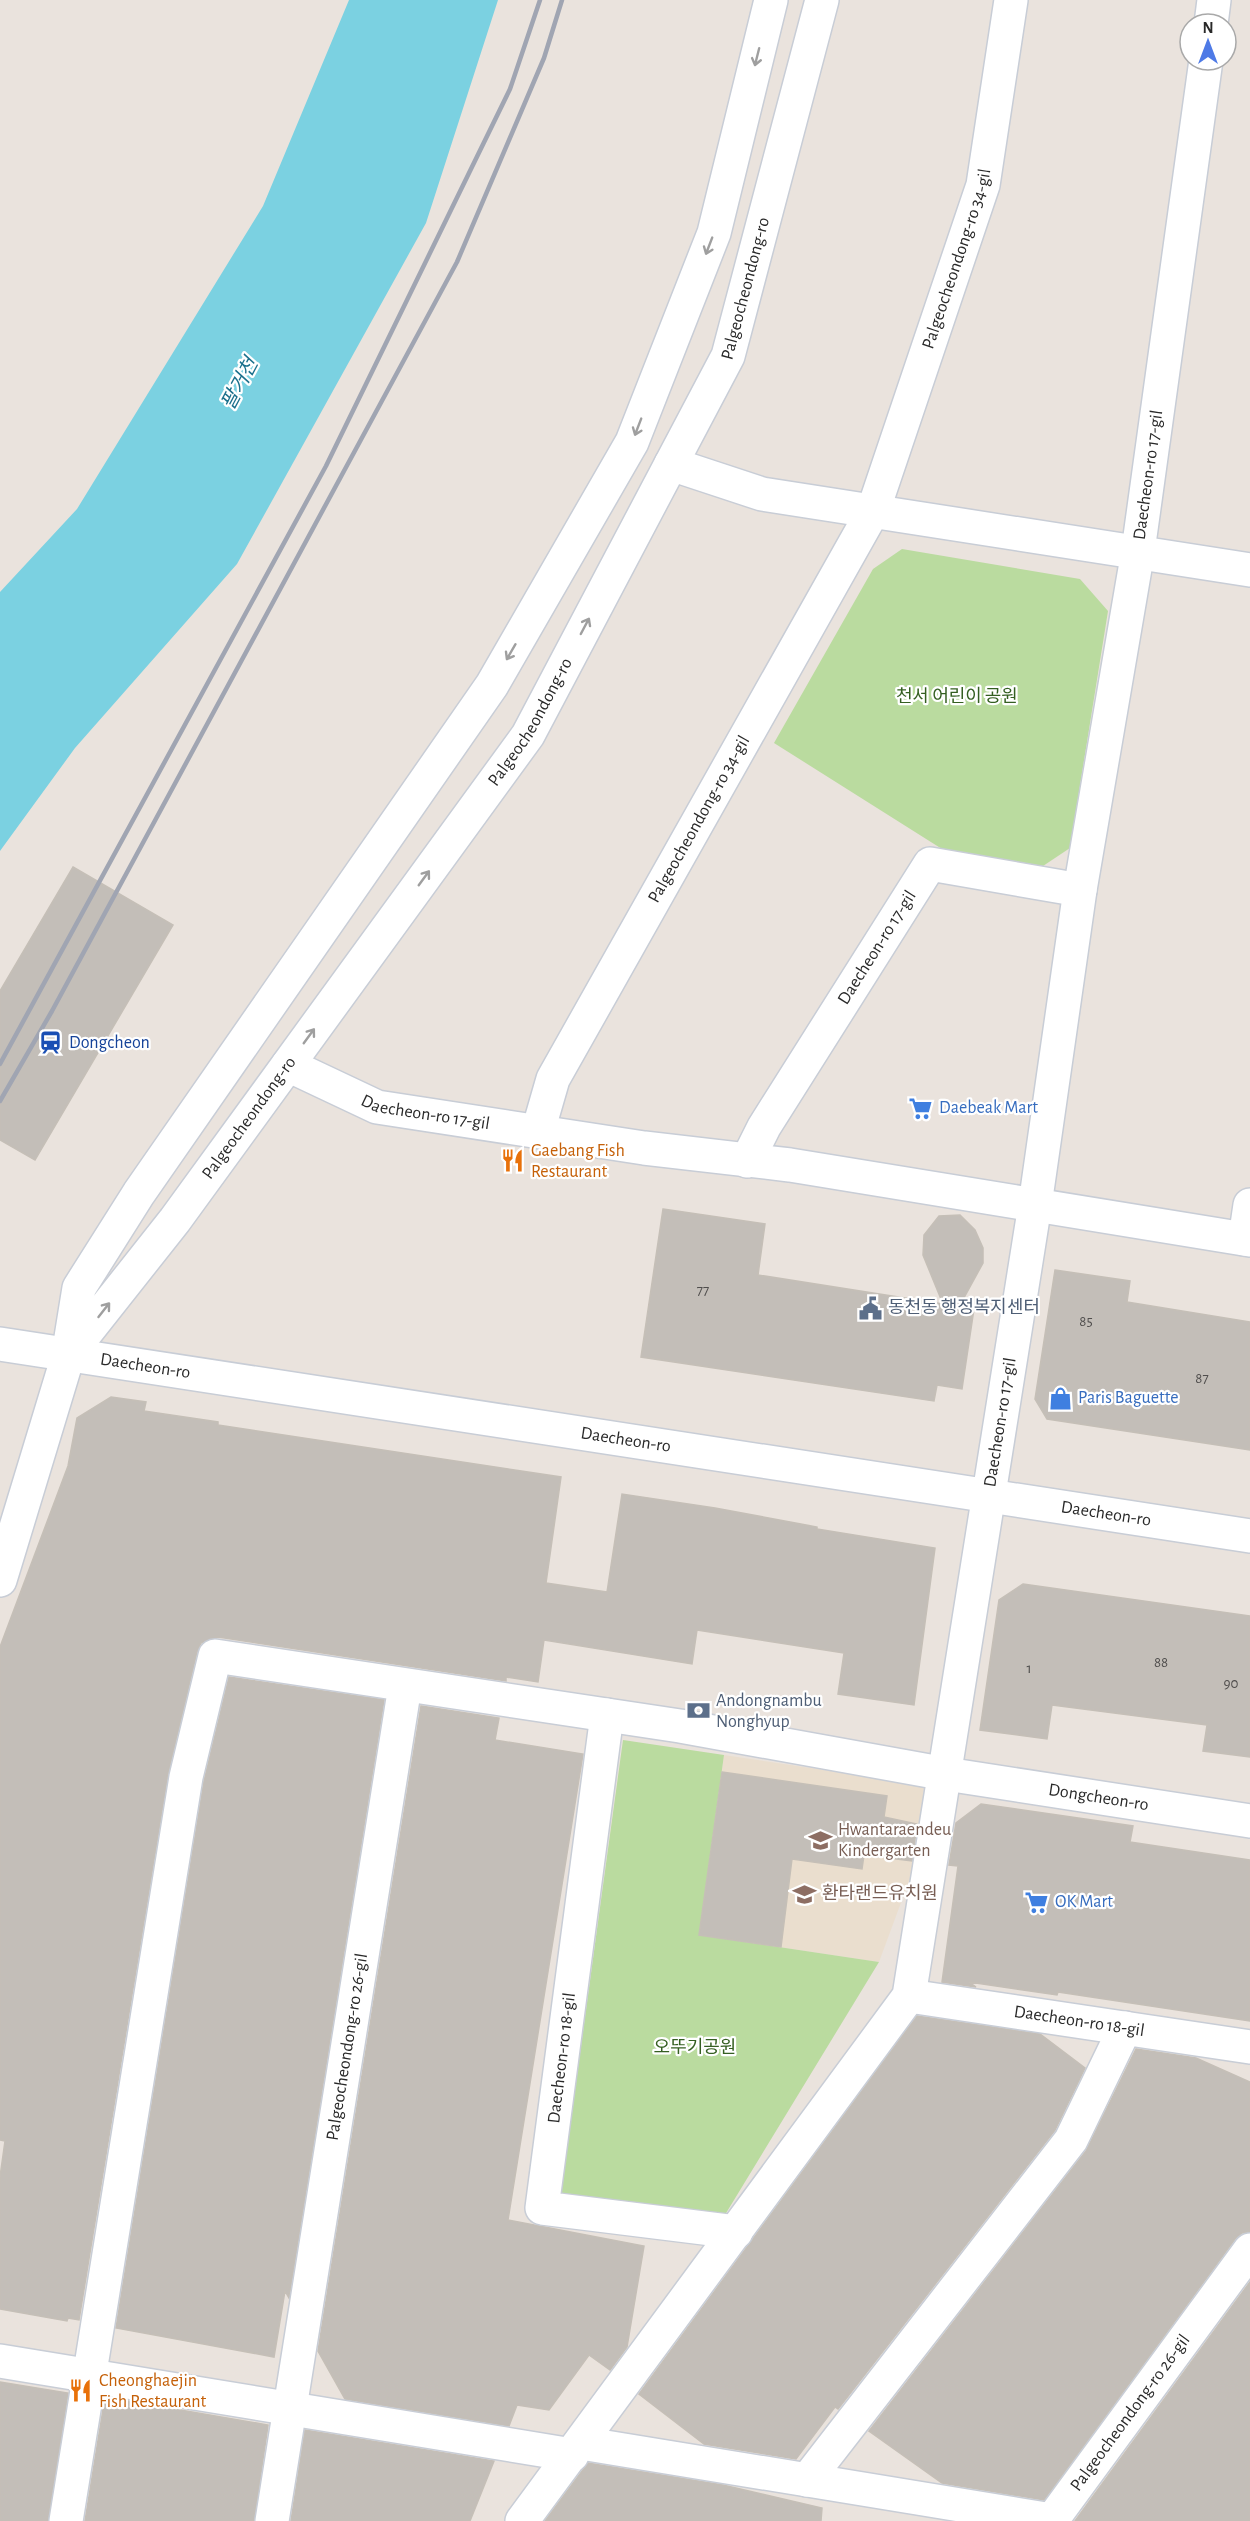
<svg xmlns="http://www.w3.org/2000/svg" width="1250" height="2521" font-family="'Alegreya Sans','Noto Sans KR',sans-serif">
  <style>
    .education { fill: #eadece }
    .green { fill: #badb9f }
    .water { fill: #7bd1e1 }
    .building { fill: #c3beb8; stroke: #c5bfb7; stroke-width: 1.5 }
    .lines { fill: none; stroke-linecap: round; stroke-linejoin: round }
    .minor-casing { stroke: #c8cdd6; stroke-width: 36 }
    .secondary-casing { stroke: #c8cdd6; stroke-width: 36 }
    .minor { stroke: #fff; stroke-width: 33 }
    .secondary { stroke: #fff; stroke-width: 33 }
    .rail { stroke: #a0a5b2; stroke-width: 4.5 }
    .oneway { stroke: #9f9f9f }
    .labels { text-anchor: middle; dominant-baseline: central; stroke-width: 4.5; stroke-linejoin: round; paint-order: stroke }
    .number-label { font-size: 15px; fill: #504e4d }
    .street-label { font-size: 18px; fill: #292929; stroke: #fff }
    .park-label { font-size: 18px; fill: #345f21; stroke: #fff }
    .transit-label { font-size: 18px; fill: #164399; stroke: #fff; text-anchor: start }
    .shop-label { font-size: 18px; fill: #366cbe; stroke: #fff; text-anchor: start }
    .food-label { font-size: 18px; fill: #c56008; stroke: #fff; text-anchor: start }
    .service-label { font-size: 18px; fill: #4e5e75; stroke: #fff; text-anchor: start }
    .education-label { font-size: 18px; fill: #785e54; stroke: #fff; text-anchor: start }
    .water-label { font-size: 20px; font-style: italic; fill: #1b708c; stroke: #fff }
  </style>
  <rect width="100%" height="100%" fill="#eae3dd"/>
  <!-- education -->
  <path class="education" d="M 724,1755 L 924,1785 L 919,1854 L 879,1962 L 699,1935 Z"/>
  <!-- green -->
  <path class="green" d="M 902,549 L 1080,579 L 1108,611 L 1070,848 L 1043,866 L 942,849 L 774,743 L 873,569 Z
    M 623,1740 L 724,1755 L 699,1935 L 879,1962 L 720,2223 L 560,2199 Z"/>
  <!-- water -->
  <path class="water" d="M 349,0 L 498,0 L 426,223 L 237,564 L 75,748 L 0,851 L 0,592 L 77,509 L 263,206 Z"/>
  <!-- building -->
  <path class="building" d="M 73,867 L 173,925 L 35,1160 L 0,1140 L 0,991 Z
    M 663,1209 L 765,1224 L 758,1275 L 943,1304 L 923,1255 L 924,1235 L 939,1216 L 960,1215 L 975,1230 L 983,1248 L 983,1263 L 959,1307 L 974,1309 L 962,1389 L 937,1385 L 934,1401 L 641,1357 Z
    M 1055,1270 L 1130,1281 L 1127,1302 L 1250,1322 L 1250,1450 L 1047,1419 L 1035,1399 Z
    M 111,1397 L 146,1402 L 144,1411 L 218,1422 L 218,1425 L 561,1477 L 546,1583 L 607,1592 L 622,1494 L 715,1508 L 817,1527 L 817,1529 L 935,1548 L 914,1705 L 838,1694 L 844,1653 L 697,1630 L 692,1664 L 544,1640 L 538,1682 L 506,1677 L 506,1681 L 218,1637 L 201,1643 L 197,1652 L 168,1774 L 79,2320 L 68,2318 L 67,2321 L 0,2309 L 0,2177 L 5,2141 L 0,2140 L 0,1647 L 68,1466 L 77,1418 Z
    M 1023,1584 L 1250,1616 L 1250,1757 L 1203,1751 L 1207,1725 L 1052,1705 L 1047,1739 L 980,1730 L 999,1600 Z
    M 229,1677 L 384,1700 L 289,2298 L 285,2291 L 274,2357 L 116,2328 L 204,1781 Z
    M 421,1706 L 499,1718 L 495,1740 L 583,1754 L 508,2220 L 644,2246 L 627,2347 L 610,2370 L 589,2355 L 549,2410 L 517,2405 L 509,2426 L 345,2399 L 318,2351 Z
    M 722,1772 L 887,1796 L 884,1817 L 917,1824 L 912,1861 L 864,1855 L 862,1869 L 792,1859 L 781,1947 L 699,1935 Z
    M 981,1804 L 1133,1826 L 1130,1842 L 1250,1860 L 1250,2021 L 1058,1992 L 1057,1995 L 969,1982 L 976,1987 L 942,1982 L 958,1866 L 949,1865 L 956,1823 Z
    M 917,2016 L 1040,2034 L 1085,2068 L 1055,2130 L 838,2409 L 835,2407 L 796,2459 L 704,2444 L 639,2394 Z
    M 1136,2049 L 1196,2058 L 1250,2082 L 1250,2232 L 1242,2233 L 1235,2239 L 1044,2500 L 942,2483 L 869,2431 L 1086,2151 Z
    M 1250,2282 L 1250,2521 L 1075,2521 Z
    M 0,2382 L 68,2393 L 48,2521 L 0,2521 Z
    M 105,2397 L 268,2425 L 254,2521 L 85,2521 Z
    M 305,2430 L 494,2461 L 470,2521 L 291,2521 Z
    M 588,2463 L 723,2485 L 822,2508 L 821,2521 L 545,2521 Z"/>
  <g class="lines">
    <defs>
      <g id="minor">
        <path d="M 1211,24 L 1214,0"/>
        <path d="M 671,464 L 762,494 L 1250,570"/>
        <path id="s1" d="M 288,1065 L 377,1107 L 644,1148 L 790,1165 L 1250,1240"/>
        <path id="s2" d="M 538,1131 L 553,1079 L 873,511 L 983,185 L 1011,0"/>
        <path id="s3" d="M 747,1161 L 764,1127 L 930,864 L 1080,890"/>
        <path d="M 1245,1239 L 1250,1205"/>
        <path d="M 607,1715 L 542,2208 L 736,2232"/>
        <path id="s4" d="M 909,1996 L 1250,2047"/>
        <path d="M 0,2361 L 572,2455"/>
        <path id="s5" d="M 581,2443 L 1052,2520 L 1250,2250"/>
        <path d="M 807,2480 L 1071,2140 L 1125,2028"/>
        <path id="s6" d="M 66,2521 L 186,1777 L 215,1656 L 680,1726 L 946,1774 L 1250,1821"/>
        <path id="s7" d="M 272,2521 L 405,1686"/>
        <path id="s8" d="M 522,2521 L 909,1996 L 1035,1205 L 1080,890 L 1138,551 L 1206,60"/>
      </g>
      <g id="secondary">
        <path id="s9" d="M 0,1344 L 1250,1536"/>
        <path id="s10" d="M 69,1354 L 175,1220 L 528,735 L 728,356 L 822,0"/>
        <path d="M 0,1580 L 68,1356 L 79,1288 L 139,1193 L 492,685 L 632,442 L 714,233 L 771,0"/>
      </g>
    </defs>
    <!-- minor casing -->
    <use href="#minor" class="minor-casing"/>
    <!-- secondary casing -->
    <use href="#secondary" class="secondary-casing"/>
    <!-- minor -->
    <use href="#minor" class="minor"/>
    <!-- secondary -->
    <use href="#secondary" class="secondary"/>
    <!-- rail -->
    <path class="rail" d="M 0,1064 L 326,466 L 510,89 L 540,0
      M 0,1101 L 52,1011 L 457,262 L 544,58 L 562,0"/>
  </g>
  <!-- one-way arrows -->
  <defs><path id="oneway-shaft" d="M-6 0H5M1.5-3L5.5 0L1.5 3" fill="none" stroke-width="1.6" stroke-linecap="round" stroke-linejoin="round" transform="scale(1.5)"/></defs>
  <g class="oneway">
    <use href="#oneway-shaft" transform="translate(757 57) rotate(104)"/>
    <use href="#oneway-shaft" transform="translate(709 246) rotate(111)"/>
    <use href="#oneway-shaft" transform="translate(638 427) rotate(111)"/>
    <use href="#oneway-shaft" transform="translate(585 626) rotate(-62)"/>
    <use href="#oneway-shaft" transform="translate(511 652) rotate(120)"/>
    <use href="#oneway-shaft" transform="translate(424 878) rotate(-54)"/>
    <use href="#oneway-shaft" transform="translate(309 1036) rotate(-54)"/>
    <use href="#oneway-shaft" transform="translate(104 1310) rotate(-52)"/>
  </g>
  <!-- icons -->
  <defs>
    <symbol id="station-bare" viewBox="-9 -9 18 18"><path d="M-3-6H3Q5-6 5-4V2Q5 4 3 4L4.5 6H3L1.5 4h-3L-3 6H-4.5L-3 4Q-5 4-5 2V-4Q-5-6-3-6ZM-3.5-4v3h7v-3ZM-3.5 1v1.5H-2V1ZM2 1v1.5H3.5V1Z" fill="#1a4fb4" stroke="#fff" stroke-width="2.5" paint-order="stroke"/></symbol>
    <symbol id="supermarket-bare" viewBox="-9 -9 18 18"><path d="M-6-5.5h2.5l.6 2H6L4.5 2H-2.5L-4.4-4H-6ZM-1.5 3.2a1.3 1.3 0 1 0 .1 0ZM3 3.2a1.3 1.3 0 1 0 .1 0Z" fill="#3f7fe0" stroke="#fff" stroke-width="2.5" paint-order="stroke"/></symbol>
    <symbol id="restaurant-bare" viewBox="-9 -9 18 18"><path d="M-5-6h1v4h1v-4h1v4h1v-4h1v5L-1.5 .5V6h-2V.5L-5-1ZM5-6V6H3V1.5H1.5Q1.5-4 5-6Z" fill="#e8710a" stroke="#fff" stroke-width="2.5" paint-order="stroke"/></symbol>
    <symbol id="civic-bare" viewBox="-9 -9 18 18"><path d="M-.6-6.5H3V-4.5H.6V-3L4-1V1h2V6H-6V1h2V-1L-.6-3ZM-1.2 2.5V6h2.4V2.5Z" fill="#5c6f8a" stroke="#fff" stroke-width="2.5" paint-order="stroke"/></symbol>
    <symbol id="shop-bare" viewBox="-9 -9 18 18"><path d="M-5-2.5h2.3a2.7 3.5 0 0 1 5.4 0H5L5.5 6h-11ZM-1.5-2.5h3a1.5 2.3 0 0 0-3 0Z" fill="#3f7fe0" stroke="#fff" stroke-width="2.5" paint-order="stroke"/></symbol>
    <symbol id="bank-bare" viewBox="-9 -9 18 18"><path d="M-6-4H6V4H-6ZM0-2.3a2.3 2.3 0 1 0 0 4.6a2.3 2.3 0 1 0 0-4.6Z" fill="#5c6f8a" stroke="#fff" stroke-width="2.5" paint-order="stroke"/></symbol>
    <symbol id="school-bare" viewBox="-9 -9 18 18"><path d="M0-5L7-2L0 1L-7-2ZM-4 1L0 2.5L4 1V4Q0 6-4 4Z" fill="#8d6e63" stroke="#fff" stroke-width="2.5" paint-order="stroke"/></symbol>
  </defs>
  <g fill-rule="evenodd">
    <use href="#station-bare" x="34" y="1026" width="33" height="33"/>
    <use href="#supermarket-bare" x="904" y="1092" width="33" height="33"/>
    <use href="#restaurant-bare" x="496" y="1144" width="33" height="33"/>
    <use href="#civic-bare" x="854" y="1292" width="33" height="33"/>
    <use href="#shop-bare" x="1044" y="1382" width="33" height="33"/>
    <use href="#bank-bare" x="682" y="1694" width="33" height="33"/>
    <use href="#school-bare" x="804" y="1824" width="33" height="33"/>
    <use href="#school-bare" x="788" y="1878" width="33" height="33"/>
    <use href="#supermarket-bare" x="1020" y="1886" width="33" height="33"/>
    <use href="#restaurant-bare" x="64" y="2374" width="33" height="33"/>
  </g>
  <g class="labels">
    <!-- number labels -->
    <g class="number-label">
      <text x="703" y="1290">77</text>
      <text x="1086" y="1321">85</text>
      <text x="1202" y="1378">87</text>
      <text x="1161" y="1662">88</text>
      <text x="1029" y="1668">1</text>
      <text x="1231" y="1683">90</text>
    </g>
    <!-- street labels -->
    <g class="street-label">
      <text stroke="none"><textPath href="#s2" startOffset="972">Palgeocheondong-ro 34-gil</textPath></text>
      <text stroke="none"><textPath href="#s10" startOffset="1269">Palgeocheondong-ro</textPath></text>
      <text stroke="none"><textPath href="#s8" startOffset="2192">Daecheon-ro 17-gil</textPath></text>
      <text stroke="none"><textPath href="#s10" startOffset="783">Palgeocheondong-ro</textPath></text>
      <text stroke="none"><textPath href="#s2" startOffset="352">Palgeocheondong-ro 34-gil</textPath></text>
      <text stroke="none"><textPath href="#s3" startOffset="250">Daecheon-ro 17-gil</textPath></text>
      <text stroke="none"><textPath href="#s1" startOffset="147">Daecheon-ro 17-gil</textPath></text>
      <text stroke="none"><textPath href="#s10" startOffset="297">Palgeocheondong-ro</textPath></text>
      <text stroke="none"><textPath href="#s9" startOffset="147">Daecheon-ro</textPath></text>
      <text stroke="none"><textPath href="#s8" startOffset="1233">Daecheon-ro 17-gil</textPath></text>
      <text stroke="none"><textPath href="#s9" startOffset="633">Daecheon-ro</textPath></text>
      <text stroke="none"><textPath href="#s9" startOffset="1119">Daecheon-ro</textPath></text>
      <text stroke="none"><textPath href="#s6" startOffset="1773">Dongcheon-ro</textPath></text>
      <text stroke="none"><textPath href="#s4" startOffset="172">Daecheon-ro 18-gil</textPath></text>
      <text stroke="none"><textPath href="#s7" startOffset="480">Palgeocheondong-ro 26-gil</textPath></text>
      <text transform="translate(562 2058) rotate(-83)">Daecheon-ro 18-gil</text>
      <text stroke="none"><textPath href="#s5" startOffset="610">Palgeocheondong-ro 26-gil</textPath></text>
    </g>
    <!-- park labels -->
    <g class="park-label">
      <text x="957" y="697">천서 어린이 공원</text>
      <text x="695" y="2048">오뚜기공원</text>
    </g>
    <!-- transit labels -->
    <g class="transit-label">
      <text x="69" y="1043">Dongcheon</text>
    </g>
    <!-- shop labels -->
    <g class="shop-label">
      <text x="939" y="1108">Daebeak Mart</text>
      <text x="1078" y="1398">Paris Baguette</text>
      <text x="1055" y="1902">OK Mart</text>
    </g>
    <!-- food labels -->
    <g class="food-label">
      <text x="531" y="1151">Gaebang Fish<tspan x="531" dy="21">Restaurant</tspan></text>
      <text x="99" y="2381">Cheonghaejin<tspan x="99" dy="21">Fish Restaurant</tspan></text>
    </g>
    <!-- service labels -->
    <g class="service-label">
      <text x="888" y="1308">동천동 행정복지센터</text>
      <text x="716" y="1701">Andongnambu<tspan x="716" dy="21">Nonghyup</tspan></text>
    </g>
    <!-- education labels -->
    <g class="education-label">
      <text x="838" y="1830">Hwantaraendeu<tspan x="838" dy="21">Kindergarten</tspan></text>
      <text x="822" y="1894">환타랜드유치원</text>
    </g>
    <!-- water labels -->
    <g class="water-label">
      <text transform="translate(240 384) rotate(-62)">팔거천</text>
    </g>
  </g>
  <!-- north arrow -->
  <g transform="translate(1208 42)"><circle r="28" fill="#ffffff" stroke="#a9a9a9" stroke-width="1.5"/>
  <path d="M0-4.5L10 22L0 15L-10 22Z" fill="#4e7ae6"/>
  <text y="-9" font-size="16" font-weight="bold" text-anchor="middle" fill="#292929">N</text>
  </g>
</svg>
